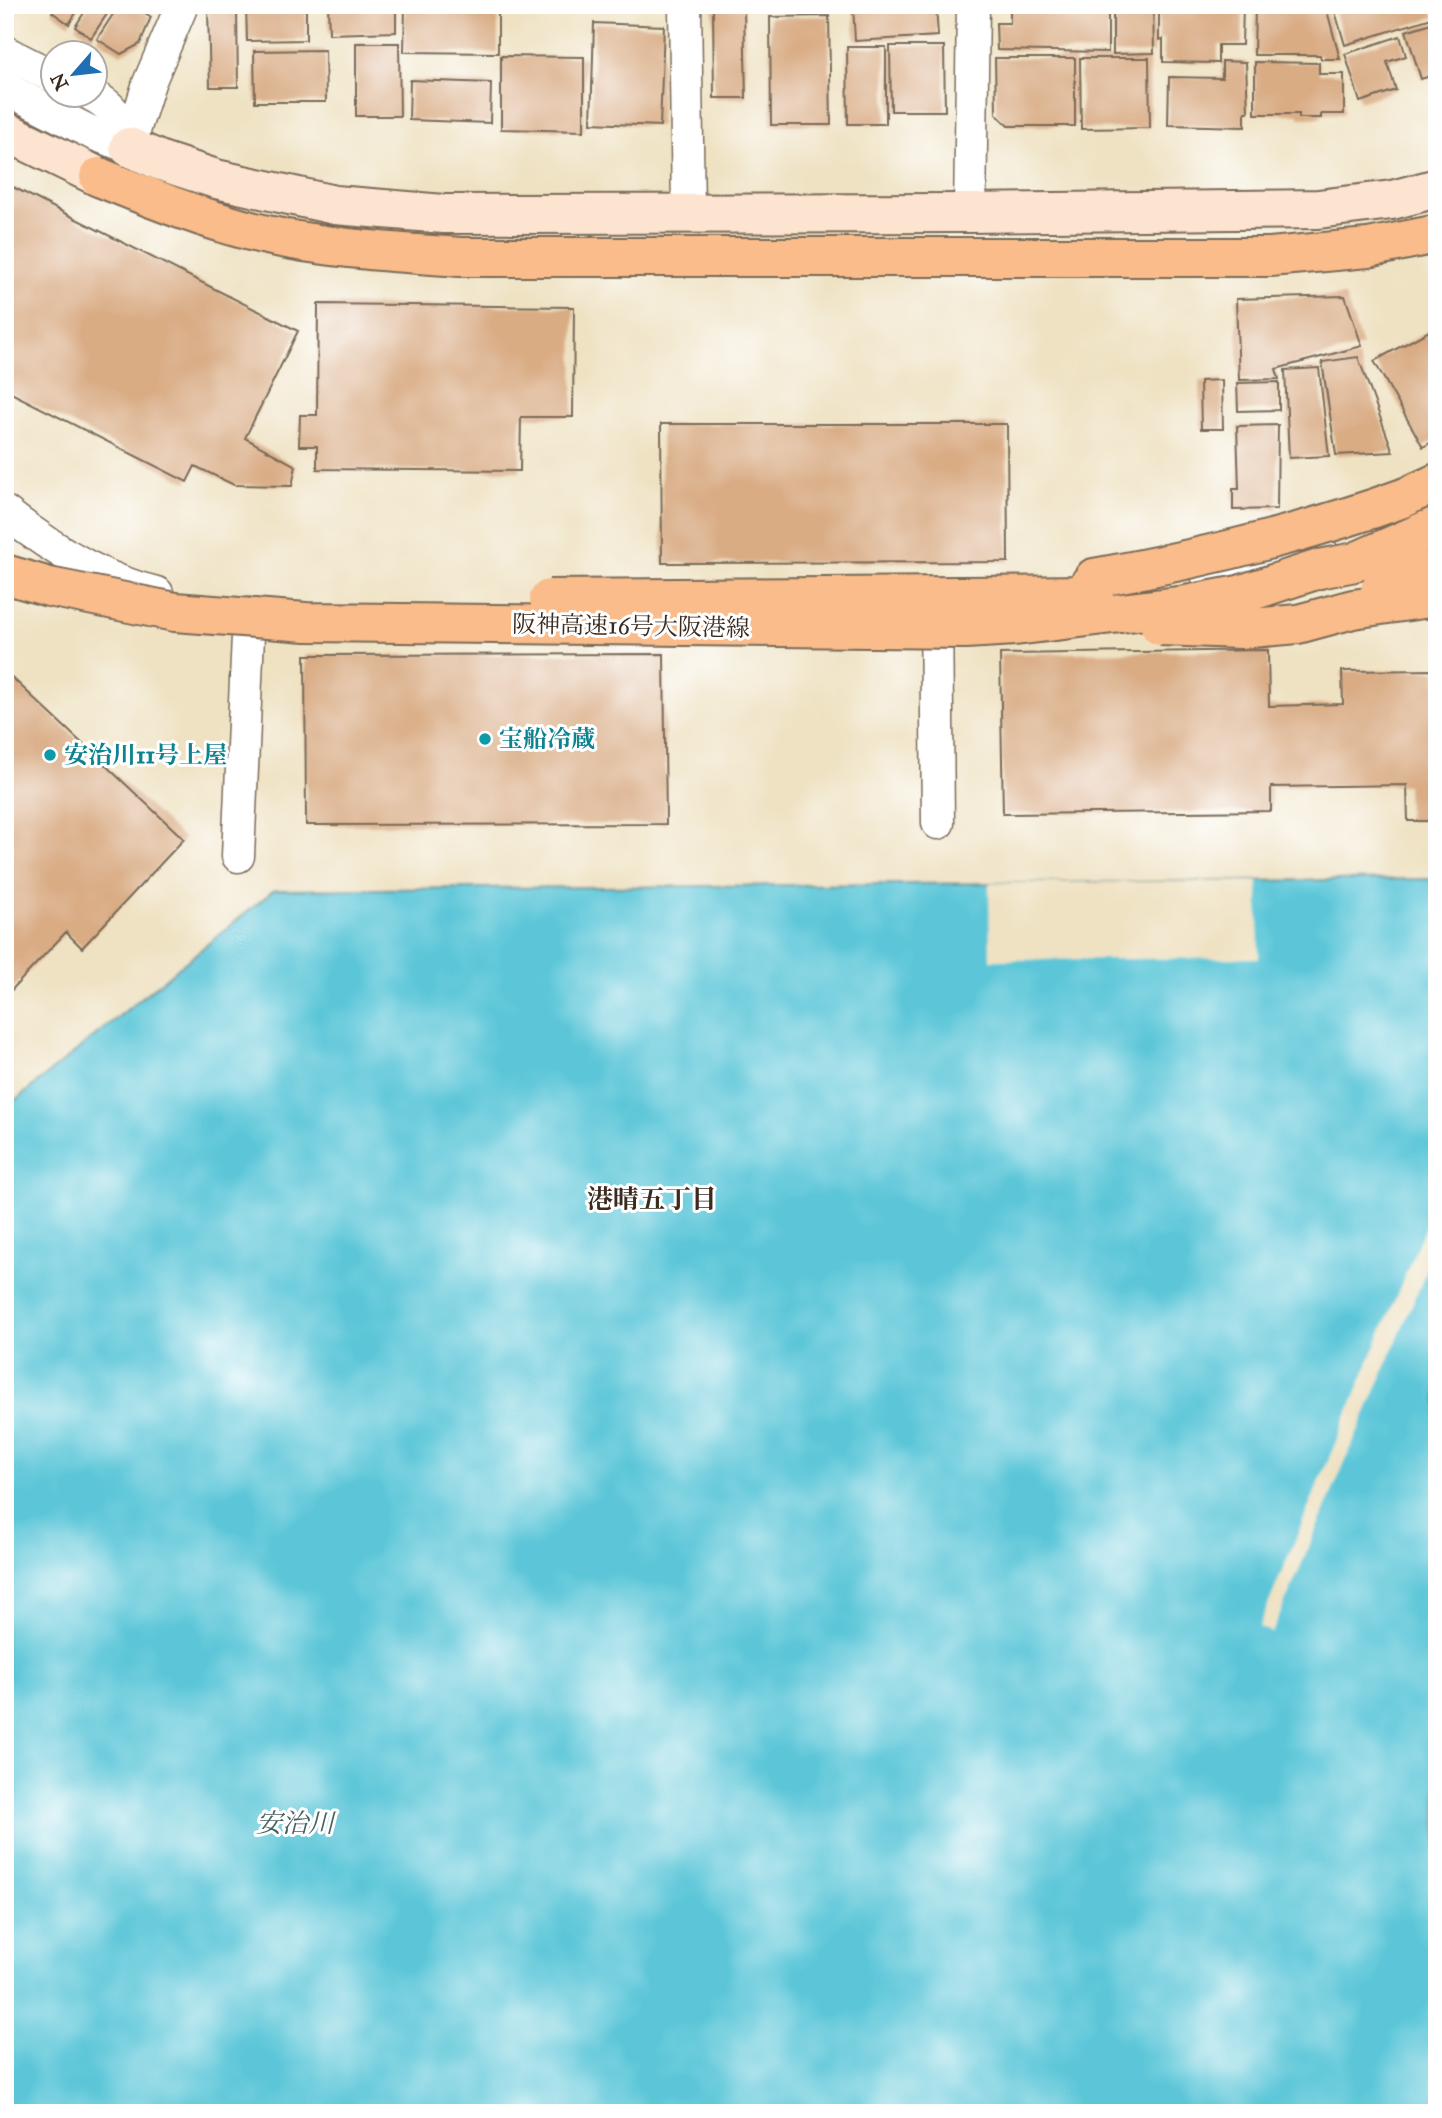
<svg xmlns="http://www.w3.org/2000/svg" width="1442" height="2118" font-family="'IM FELL Great Primer','Noto Serif JP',serif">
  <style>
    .water { fill: #5cc6d8; stroke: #4c787b; stroke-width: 2 }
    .pier { fill: #efe2c3 }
    .building { fill: #d9ac84 }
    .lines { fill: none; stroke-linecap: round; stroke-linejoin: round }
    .street-casing { stroke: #7a6a58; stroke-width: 35 }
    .secondary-casing { stroke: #7a6a58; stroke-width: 42 }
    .highway-casing { stroke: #7a6a58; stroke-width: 42 }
    .street { stroke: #fff; stroke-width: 32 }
    .secondary { stroke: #fde4d0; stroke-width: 38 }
    .highway { stroke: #f9bc8a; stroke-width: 38 }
    .highway-bridge-casing { stroke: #7a6a58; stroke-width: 42; stroke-linecap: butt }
    .highway-bridge { stroke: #f9bc8a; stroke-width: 38 }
    .culture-dot { fill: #0f9aa8; stroke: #fff; stroke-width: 2.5 }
    .labels { text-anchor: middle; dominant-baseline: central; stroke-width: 6; stroke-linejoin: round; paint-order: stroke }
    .street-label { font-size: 24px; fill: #3b2a1e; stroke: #fff }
    .culture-label { font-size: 24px; font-weight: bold; fill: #0d838f; stroke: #fff; text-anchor: start }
    .neighbourhood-label { font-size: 26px; font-weight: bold; fill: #3b2a1e; stroke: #fff }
    .water-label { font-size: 26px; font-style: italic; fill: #47615f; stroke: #fff }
  </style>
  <rect width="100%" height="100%" fill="#fff"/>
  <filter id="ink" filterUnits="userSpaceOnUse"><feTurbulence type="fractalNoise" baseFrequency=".0143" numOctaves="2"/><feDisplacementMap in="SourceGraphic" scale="14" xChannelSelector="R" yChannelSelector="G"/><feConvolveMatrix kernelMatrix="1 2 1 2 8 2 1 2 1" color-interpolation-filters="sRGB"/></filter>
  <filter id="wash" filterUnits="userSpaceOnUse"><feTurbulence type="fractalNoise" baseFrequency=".00686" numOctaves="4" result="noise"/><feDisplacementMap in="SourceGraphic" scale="28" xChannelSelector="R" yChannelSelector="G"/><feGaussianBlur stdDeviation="1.57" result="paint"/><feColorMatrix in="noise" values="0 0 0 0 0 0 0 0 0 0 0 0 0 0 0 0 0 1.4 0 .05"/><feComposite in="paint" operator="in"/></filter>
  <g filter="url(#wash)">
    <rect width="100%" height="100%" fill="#efe2c3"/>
    <!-- water -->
    <path class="water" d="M 1437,879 L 1437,2113 L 5,2113 L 5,1109 L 274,890 Z"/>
    <!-- pier -->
    <path class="pier" d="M 1258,881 L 1259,958 L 990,960 L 989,883 Z
      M 1437,1198 L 1437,1246 L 1272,1633 L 1259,1627 Z"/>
    <g id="blocks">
      <!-- building -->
      <path class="building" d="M 57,5 L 81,5 L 69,24 L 52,12 Z
        M 89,5 L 113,5 L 91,38 L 75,27 Z
        M 119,5 L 133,5 L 151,17 L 140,44 L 121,54 L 97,39 Z
        M 246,5 L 306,5 L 306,40 L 247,41 Z
        M 328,5 L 396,5 L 396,32 L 329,34 Z
        M 405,5 L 498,5 L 498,53 L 404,52 Z
        M 853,5 L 936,5 L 938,36 L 855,41 Z
        M 1010,5 L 1108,5 L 1108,52 L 997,50 L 996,23 L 1010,23 Z
        M 1113,5 L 1153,5 L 1154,53 L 1113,54 Z
        M 1159,5 L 1243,5 L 1242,45 L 1218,45 L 1218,63 L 1163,62 L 1163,39 L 1159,40 Z
        M 1333,5 L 1429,5 L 1435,17 L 1345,45 Z
        M 1255,7 L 1326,7 L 1340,59 L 1321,59 L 1320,55 L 1254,55 Z
        M 744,8 L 746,98 L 714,98 L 713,9 Z
        M 208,10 L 237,10 L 238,87 L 210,87 Z
        M 829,16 L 831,125 L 771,125 L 770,17 Z
        M 1435,22 L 1437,28 L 1437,74 L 1421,79 L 1406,31 Z
        M 594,23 L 664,26 L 660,126 L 591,123 Z
        M 1400,36 L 1406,56 L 1387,62 L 1396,90 L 1360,102 L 1345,54 Z
        M 356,43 L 399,43 L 400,116 L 356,116 Z
        M 890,46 L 944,46 L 945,111 L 891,111 Z
        M 847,47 L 886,47 L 886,124 L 848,124 Z
        M 325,50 L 326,102 L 255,102 L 254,51 Z
        M 501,56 L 584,57 L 584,131 L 501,129 Z
        M 995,58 L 1075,58 L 1075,126 L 1008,126 L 996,114 Z
        M 1080,58 L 1149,58 L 1150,128 L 1081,129 Z
        M 1222,61 L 1246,62 L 1248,112 L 1245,112 L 1245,127 L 1168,125 L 1169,77 L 1222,78 Z
        M 1255,62 L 1319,63 L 1319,74 L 1344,74 L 1344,114 L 1321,114 L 1321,118 L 1299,118 L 1299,114 L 1255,114 Z
        M 410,80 L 491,83 L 490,123 L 409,120 Z
        M 5,183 L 298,331 L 245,438 L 296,466 L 292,486 L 234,485 L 195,466 L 187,482 L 5,390 Z
        M 1345,296 L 1362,346 L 1276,369 L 1279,379 L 1239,380 L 1236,299 Z
        M 318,304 L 574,307 L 573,417 L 521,417 L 520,471 L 317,469 L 317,446 L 299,446 L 300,415 L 317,415 Z
        M 1429,331 L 1437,345 L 1437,439 L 1423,447 L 1374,361 Z
        M 1358,357 L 1393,452 L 1336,455 L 1322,362 Z
        M 1319,368 L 1329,456 L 1289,458 L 1285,370 Z
        M 1222,380 L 1223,429 L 1201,429 L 1200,381 Z
        M 1279,382 L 1279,410 L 1238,411 L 1237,383 Z
        M 661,424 L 1007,424 L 1008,562 L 662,563 Z
        M 1278,425 L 1277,509 L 1233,510 L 1233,489 L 1239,489 L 1237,426 Z
        M 1268,650 L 1269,706 L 1343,704 L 1342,671 L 1437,670 L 1437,821 L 1408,821 L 1407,785 L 1271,787 L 1271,811 L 1003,814 L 1000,654 Z
        M 664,654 L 666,824 L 306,825 L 305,655 Z
        M 5,671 L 184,839 L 82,948 L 66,932 L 5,997 Z"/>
    </g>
  </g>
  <g filter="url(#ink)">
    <use href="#blocks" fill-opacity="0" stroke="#7a6a58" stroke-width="2"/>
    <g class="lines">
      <defs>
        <path id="street" d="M 685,5 L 688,212
          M 5,52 L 52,76
          M 5,88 L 94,134 L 129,147
          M 90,94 C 119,109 118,119 129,147
          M 129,147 L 149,83 L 182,5
          M 970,213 L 973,5
          M 5,512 C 48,546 103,581 157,593
          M 1205,571 L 1324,555
          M 936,606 L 938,823
          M 238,856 L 249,614"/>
        <path id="secondary" d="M 5,131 L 99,177
          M 129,147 L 161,161 L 216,179 L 335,205 L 444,214 L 970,213 L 1318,209 L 1392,200 L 1437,188"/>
        <path id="highway" d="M 99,177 C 153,199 210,222 267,235 C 330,249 396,252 460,257 L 1270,257 L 1368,248 L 1437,234
          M 1406,497 L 1437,483"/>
      </defs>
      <!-- street casing -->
      <use href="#street" class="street-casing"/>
      <!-- secondary casing -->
      <use href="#secondary" class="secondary-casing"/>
      <!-- highway casing -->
      <use href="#highway" class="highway-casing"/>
      <!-- street -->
      <use href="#street" class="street"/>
      <!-- secondary -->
      <use href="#secondary" class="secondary"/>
      <!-- highway -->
      <use href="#highway" class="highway"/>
      <defs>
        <path id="highway-bridge" d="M 5,574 L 49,587 L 175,612 L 306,622 L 965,629 L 1015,626 L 1186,605 L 1239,595 L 1319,569 L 1355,562 L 1437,526
          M 1380,590 L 1437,568
          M 549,599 L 1094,595
          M 1073,600 L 1079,599 L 1094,578 C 1200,559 1305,534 1406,497
          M 1160,626 L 1240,629 L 1298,624 L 1353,609 L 1437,597"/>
      </defs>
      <!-- highway-bridge casing -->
      <use href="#highway-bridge" class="highway-bridge-casing"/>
      <!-- highway-bridge -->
      <use href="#highway-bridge" class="highway-bridge"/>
    </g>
  </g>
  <!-- markers -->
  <g class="culture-dot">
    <circle cx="485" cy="739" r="7"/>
    <circle cx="50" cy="755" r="7"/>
  </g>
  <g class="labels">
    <!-- street labels -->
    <g class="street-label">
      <text transform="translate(631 626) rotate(1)">阪神高速16号大阪港線</text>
    </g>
    <!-- culture labels -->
    <g class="culture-label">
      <text x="499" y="739">宝船冷蔵</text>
      <text x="64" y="755">安治川11号上屋</text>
    </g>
    <!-- neighbourhood labels -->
    <g class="neighbourhood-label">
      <text x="652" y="1199">港晴五丁目</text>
    </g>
    <!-- water labels -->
    <g class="water-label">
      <text x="295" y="1823">安治川</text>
    </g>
  </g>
  <!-- margin -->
  <rect width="1442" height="2118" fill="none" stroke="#fff" stroke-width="28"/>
  <!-- north arrow -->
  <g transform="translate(74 74) rotate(242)"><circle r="33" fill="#ffffff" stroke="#b1aaa5" stroke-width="2"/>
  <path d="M0-5L12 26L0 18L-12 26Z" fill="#1f6fb2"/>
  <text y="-10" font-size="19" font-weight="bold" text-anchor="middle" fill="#3b2a1e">N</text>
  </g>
</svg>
